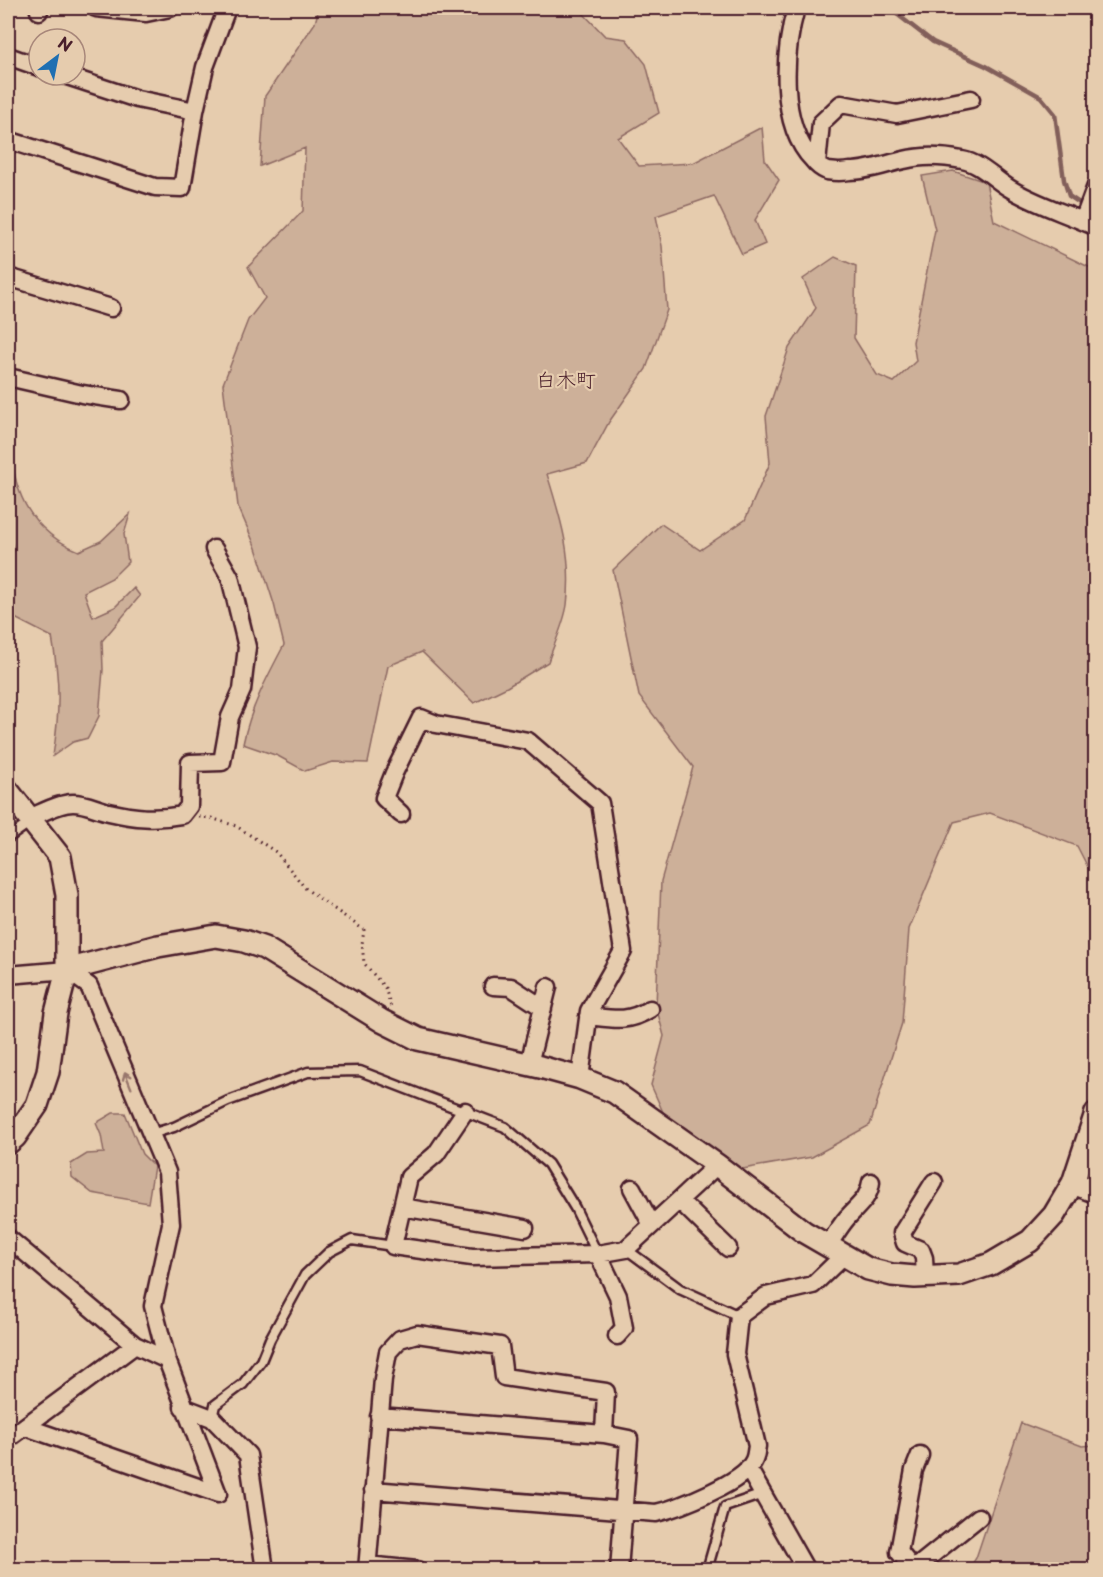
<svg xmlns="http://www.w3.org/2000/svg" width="1103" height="1577" font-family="'Playpen Sans','Klee One',sans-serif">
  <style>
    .green { fill: #cdb099; stroke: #8c6862; stroke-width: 1.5 }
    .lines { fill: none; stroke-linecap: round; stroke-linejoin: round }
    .stream { stroke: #825e5a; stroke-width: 4.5 }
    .service-casing { stroke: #4a1f2b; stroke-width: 13 }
    .minor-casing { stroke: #4a1f2b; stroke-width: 21 }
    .tertiary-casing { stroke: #4a1f2b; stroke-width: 26 }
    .path { stroke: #4a1f2b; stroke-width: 3; stroke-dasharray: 1.5 4.5; stroke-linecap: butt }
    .service { stroke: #e6ccae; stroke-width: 8 }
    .minor { stroke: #e6ccae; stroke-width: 16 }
    .tertiary { stroke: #e6ccae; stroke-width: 21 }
    .oneway { stroke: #98766c }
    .labels { text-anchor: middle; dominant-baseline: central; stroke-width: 4.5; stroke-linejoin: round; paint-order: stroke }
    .quarter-label { font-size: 20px; fill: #4a1f2b; stroke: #e6ccae }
  </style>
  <rect width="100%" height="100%" fill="#e6ccae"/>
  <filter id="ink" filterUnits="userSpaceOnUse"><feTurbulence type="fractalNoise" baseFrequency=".0167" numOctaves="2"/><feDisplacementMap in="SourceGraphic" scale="12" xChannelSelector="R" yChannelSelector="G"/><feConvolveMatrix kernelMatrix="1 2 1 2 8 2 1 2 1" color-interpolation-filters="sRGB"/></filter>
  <g filter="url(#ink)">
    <!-- green -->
    <path class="green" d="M 319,8 L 490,8 L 489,10 L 541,11 L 578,8 L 605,36 L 626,39 L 646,64 L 659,113 L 618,138 L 639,166 L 693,163 L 762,127 L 765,160 L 779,180 L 755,220 L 765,244 L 742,254 L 714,196 L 656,216 L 662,246 L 667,310 L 646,369 L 609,422 L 587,463 L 547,474 C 561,519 573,557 567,605 C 564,624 554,644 548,662 L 507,687 L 474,703 L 422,652 L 388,666 L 368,763 L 333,762 L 305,771 L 278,756 L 243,744 C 250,709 267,677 284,645 L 274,604 L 256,548 L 238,506 L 223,384 L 248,320 L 265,298 L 248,267 L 303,211 L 305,148 L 260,166 L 265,96 L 315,23 Z
      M 953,171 L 986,182 L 994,221 L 1095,270 L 1095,881 L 1077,846 L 990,813 L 954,822 L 909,929 L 902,1023 L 870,1125 L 812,1157 L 737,1170 L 666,1119 L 651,1085 L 664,1036 L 656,1006 L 661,881 L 693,767 L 639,696 L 613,570 L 661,524 L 700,550 L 745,520 L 770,463 L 766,416 L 789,348 L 816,308 L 803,279 L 835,257 L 856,266 L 854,338 L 877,375 L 894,382 L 916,361 L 913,342 L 935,230 L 922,176 Z
      M 8,450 C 13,462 14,477 19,490 C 29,519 51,540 79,551 L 101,541 L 130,514 L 124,534 L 128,562 L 112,578 L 84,592 L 93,617 L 115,607 L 134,588 L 140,596 L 102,641 L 103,670 L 99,716 L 88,738 L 73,742 L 53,756 C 60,710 60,682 52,637 L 13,617 L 8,616 L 8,560 L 14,550 L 8,533 Z
      M 113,1113 L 125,1113 L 142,1154 L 154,1166 L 148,1203 L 92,1193 L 72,1177 L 71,1164 L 87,1154 L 104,1153 L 101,1135 L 96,1123 Z
      M 1021,1423 L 1082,1446 L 1095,1445 L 1095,1569 L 969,1569 L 976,1558 Z"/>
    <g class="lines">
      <!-- stream -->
      <path class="stream" d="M 889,8 L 933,42 L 986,66 L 1041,97 L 1055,114 L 1064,180 L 1069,196 L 1096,214"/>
      <defs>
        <path id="service" d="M 8,838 L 32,821
          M 151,1134 L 174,1127 L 228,1101 L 308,1072 L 360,1071 L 505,1127 L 548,1164 L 575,1208 L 597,1253
          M 626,1249 L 680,1289 L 739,1316
          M 212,1418 L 215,1405 L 243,1384 L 261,1361 L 270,1339 L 305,1275 L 329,1252 L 352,1240 L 393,1246
          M 707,1570 L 725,1507 L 763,1494"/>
        <path id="minor" d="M 96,8 L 146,13 L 170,8
          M 796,8 C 784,51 778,124 813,160 C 816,164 822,169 827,171 C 834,172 844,172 850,171 C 868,171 886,164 904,160 C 923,155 942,156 962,160 C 980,163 994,179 1009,188 C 1036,205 1067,213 1096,227
          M 39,11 L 40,8
          M 8,56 L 39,67
          M 64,75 L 137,99 L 195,111
          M 8,140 L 155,187 L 182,188 L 195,111 L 205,67 L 227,8
          M 817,164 L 821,123 L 841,104 L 897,114 L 971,99
          M 1083,221 L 1096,186
          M 8,277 L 111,308
          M 8,377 L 82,394 L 121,400
          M 401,814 L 384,798 L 394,773 L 421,718 L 436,724 L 528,741 L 600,803 L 623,951 L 589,1011 L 580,1078
          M 29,818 C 42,813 59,803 73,803 C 86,803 96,809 109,812 C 135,818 155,820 182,815 L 189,806 L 190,763 L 222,762 L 230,717 L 242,690 L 247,647 L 230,577 L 214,549
          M 8,975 L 67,970 L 89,986 L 167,1172 L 171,1224 L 153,1306 L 167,1360 L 218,1494 L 26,1427
          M 493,986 L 511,987 L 543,1008
          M 588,1016 C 614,1019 627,1023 650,1009
          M 529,1064 L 548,987
          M 465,1111 L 436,1154 L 409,1177 L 393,1246 L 472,1257 L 598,1254 L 626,1249 L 717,1165
          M 632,1188 L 652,1225
          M 679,1200 L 728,1248
          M 402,1207 L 525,1228
          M 8,1238 L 135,1345 L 167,1360
          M 827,1246 C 834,1237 840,1226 847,1218 C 858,1205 869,1199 871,1182
          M 598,1254 L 618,1296 L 624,1328 L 617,1336
          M 925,1277 L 924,1258 L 921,1250 L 905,1243 L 902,1233 L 934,1182
          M 183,1407 L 212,1418 L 248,1455 L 265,1570
          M 379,1416 L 604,1434 L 629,1439 L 619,1570
          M 8,1439 L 135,1345
          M 748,1468 L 806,1570
          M 373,1490 L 656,1513 C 678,1508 745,1482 754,1460 C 756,1456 756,1451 757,1446 L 735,1354 L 739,1316 L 766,1296 L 813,1285 L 843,1256
          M 367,1565 L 417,1570
          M 913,1569 L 899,1552 L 914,1470 L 920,1455
          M 367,1570 L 383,1379 L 388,1352 L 400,1339 L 417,1334 L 500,1346 L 504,1377 L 606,1392 L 604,1434
          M 913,1570 L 979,1517"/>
        <path id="tertiary" d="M 8,791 L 60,857 L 67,895 L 67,970 L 56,1013 L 48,1072 L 37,1105 L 15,1137 L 8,1143
          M 67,970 L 158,946 L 216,936 L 244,941 L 264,948 L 382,1021 L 418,1039 L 540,1067 L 580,1078 L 614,1092 L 717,1165 L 804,1232 L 868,1269 L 892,1275 L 915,1277 L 959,1275 L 991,1264 L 1030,1241 L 1054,1215 L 1073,1183 L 1096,1113
          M 1073,1183 L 1096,1192"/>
      </defs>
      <!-- service casing -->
      <use href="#service" class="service-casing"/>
      <!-- minor casing -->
      <use href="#minor" class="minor-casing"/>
      <!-- tertiary casing -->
      <use href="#tertiary" class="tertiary-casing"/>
      <!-- path -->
      <path class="path" d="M 199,817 L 211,818 L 236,826 L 276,852 L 306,889 L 364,930 L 362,944 L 364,963 L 385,988 L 391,1007"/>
      <!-- service -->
      <use href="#service" class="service"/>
      <!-- minor -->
      <use href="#minor" class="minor"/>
      <!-- tertiary -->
      <use href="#tertiary" class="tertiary"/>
    </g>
    <!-- one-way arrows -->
    <defs><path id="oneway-shaft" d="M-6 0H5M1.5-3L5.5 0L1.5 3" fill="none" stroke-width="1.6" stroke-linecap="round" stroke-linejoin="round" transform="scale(1.5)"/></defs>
    <use class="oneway" href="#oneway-shaft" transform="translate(128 1080) rotate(-112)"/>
  </g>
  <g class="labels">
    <!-- quarter labels -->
    <g class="quarter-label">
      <text x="566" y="379">白木町</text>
    </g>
  </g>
  <!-- margin -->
  <rect width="1103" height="1577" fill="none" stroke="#e6ccae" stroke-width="30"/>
  <rect x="15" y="15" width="1073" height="1547" fill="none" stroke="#4a1f2b" stroke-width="2" filter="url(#ink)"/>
  <!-- north arrow -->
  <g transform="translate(57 57) rotate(32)"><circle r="28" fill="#e6ccae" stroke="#a8877a" stroke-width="1.5"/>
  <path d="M0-4.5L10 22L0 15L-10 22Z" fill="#1f6fb2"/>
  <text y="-9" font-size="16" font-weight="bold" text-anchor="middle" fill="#4a1f2b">N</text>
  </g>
</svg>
